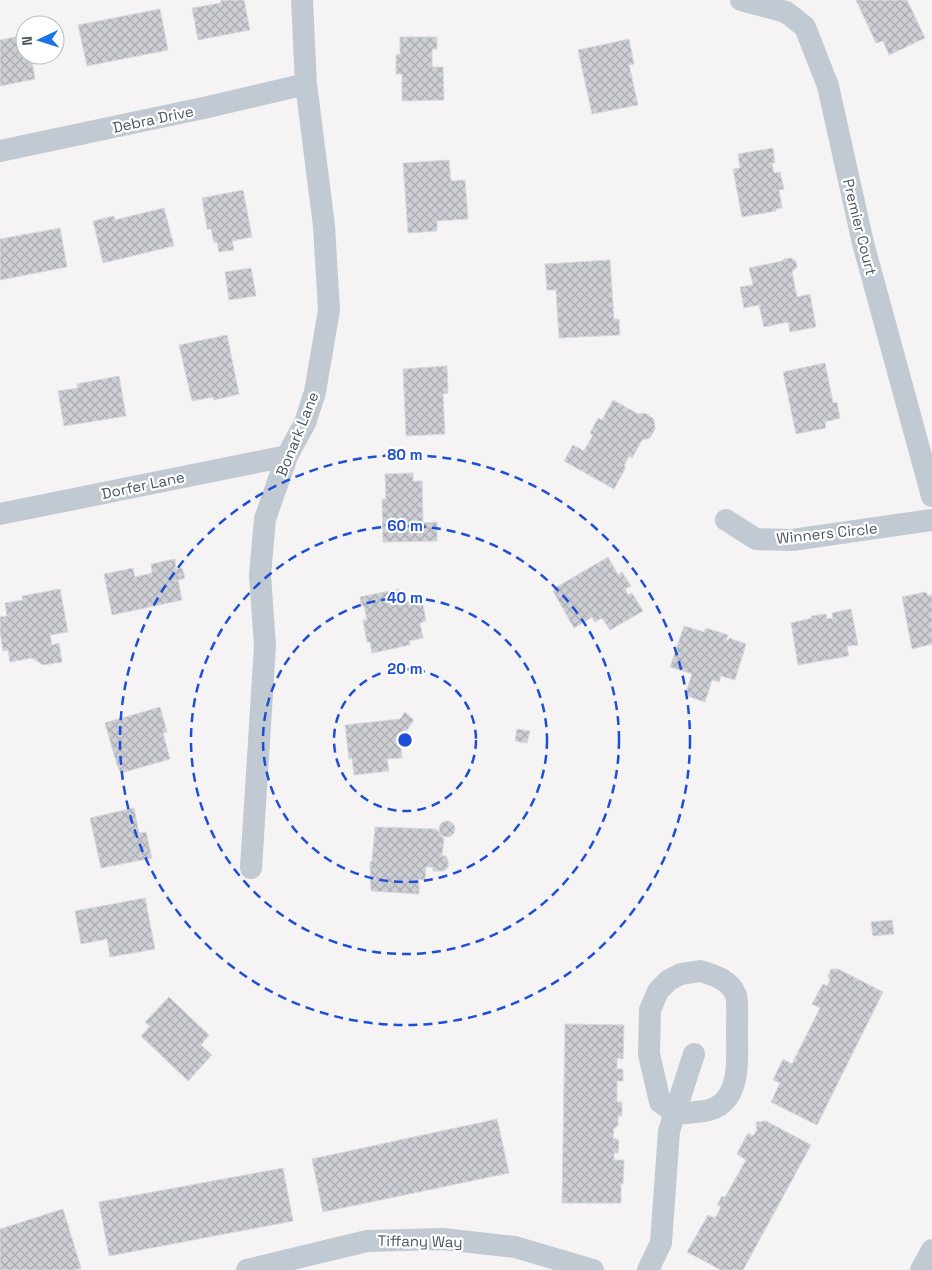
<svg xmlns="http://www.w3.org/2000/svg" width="932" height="1270" font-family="'Space Grotesk',sans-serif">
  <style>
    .building { fill: url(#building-cross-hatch); stroke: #d7d9de }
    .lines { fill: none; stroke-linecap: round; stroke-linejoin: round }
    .minor { stroke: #c1cad2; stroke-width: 22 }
    .ring { fill: none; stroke: #1d4ed8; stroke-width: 2.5; stroke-dasharray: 9 6 }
    .labels { text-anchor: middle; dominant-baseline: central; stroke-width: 4.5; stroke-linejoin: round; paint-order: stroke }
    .street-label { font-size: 15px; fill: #4a5661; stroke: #fff }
    .centre { fill: #1d4ed8; stroke: #fff; stroke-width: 2.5 }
    .ring-label { font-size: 15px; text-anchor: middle; font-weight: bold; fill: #1d4ed8; stroke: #fff; stroke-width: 4.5; stroke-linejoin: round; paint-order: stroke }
  </style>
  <defs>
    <pattern id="building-cross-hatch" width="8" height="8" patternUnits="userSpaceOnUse" patternTransform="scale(1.25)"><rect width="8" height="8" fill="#cdcfd5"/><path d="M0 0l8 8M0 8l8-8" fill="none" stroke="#a8abb0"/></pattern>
  </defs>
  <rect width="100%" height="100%" fill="#f5f3f3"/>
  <!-- building -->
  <path class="building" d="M 221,0 L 244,0 L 250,30 L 198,40 L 192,8 L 221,3 Z
    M 856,0 L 907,0 L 925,38 L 889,55 L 883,41 L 876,43 Z
    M 160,9 L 168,50 L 87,66 L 78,25 Z
    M 25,35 L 25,55 L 31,55 L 35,79 L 0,86 L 0,40 Z
    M 400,37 L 437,37 L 437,49 L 432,49 L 432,67 L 443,67 L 444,100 L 402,101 L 402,74 L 396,74 L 396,55 L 400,54 Z
    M 629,39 L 634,64 L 629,65 L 638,105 L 592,114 L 578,50 Z
    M 773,148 L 775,163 L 772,163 L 774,173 L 780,172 L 784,189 L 779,190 L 782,208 L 776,209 L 776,211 L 742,217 L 733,169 L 740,168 L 738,154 Z
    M 449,160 L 451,181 L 465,180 L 468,219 L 437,221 L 437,231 L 408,233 L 403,163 Z
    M 243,190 L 252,237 L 232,241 L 234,250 L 219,252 L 217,242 L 214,243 L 211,229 L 207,229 L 202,198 Z
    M 164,208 L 174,246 L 103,263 L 93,221 L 114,216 L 115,220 Z
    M 60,228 L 67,267 L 0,280 L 0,239 Z
    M 791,258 L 796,261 L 797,267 L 792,272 L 797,297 L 810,294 L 816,327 L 790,332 L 788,322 L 764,327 L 759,305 L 744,308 L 740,287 L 753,285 L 749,268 L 782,261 L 784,259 Z
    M 610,260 L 614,319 L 619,319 L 620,335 L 559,338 L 556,290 L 547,290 L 545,264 Z
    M 251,268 L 256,296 L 229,300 L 225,272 Z
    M 227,335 L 239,394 L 214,400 L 213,397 L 192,401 L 179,345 Z
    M 825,363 L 833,403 L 837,402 L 840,418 L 825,422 L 826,428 L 796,434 L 783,372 Z
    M 447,366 L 448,393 L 443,394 L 445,434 L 406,436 L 403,369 Z
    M 119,376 L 126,416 L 64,426 L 58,391 L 78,388 L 77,384 Z
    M 613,400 L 638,414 L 645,413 L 654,419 L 655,429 L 650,438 L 642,440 L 632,458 L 629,456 L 624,466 L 626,467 L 614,489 L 564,461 L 573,445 L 584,451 L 593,435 L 590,433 L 598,418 L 602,420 Z
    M 413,473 L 413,481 L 422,481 L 423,523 L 437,522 L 437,541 L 383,542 L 382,499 L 386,499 L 385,474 Z
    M 608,557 L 618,575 L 622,572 L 631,586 L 625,589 L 628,595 L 632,593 L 643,611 L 610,630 L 602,618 L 595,622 L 592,617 L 574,628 L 553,591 L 555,588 Z
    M 175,559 L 176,569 L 182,568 L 185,578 L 178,580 L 182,600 L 112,615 L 104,574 L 133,568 L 135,577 L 152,573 L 151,564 Z
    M 60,589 L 68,632 L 50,635 L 52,645 L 59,643 L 62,662 L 43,665 L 32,658 L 10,662 L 8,650 L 3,651 L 0,632 L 0,617 L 7,616 L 5,603 L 23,600 L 22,596 Z
    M 399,589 L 402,603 L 422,599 L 426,621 L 420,623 L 423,638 L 409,641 L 410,645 L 372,653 L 370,642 L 367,642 L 363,620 L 367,620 L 364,606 L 362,606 L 360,597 Z
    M 926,592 L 928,596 L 932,595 L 932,644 L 912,649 L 902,597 Z
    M 851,609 L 858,645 L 847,646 L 849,656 L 798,665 L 791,623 L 812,618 L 811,616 L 826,614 L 827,619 L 833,618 L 832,613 Z
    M 684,626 L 704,632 L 706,628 L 728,635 L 726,640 L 728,641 L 729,638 L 746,644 L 735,680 L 721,676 L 719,682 L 712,680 L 705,702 L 685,695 L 692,674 L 670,667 Z
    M 160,707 L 167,732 L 163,733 L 170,759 L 121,773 L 117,765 L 105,723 Z
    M 405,712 L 414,720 L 400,740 L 402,758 L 387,759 L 389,771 L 354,775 L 352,758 L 349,759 L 345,725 L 400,719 Z
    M 517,729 L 530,731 L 527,743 L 515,741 Z
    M 134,808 L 139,833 L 146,832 L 152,858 L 101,868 L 90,818 Z
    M439 829a8 8 0 1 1 16 0a8 8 0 1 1-16 0Z
    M 375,827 L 436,829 L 444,839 L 442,856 L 446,856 L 448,860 L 448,867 L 444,871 L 433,871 L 433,867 L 426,867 L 425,880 L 419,879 L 419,894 L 371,891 L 370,862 L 372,861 Z
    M 145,898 L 155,949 L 110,957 L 107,939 L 81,944 L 75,911 Z
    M 892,920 L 894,934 L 873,936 L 871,922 Z
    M 831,969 L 838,969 L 883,992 L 817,1125 L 771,1102 L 780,1083 L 773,1080 L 783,1059 L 792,1064 L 820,1008 L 812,1004 L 823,984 L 827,986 L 830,980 L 828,976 Z
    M 169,997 L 209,1035 L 201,1045 L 212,1055 L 188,1081 L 141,1036 L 150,1026 L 145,1022 Z
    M 565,1024 L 624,1025 L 623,1059 L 617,1058 L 617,1069 L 623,1069 L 623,1081 L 617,1081 L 617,1102 L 622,1102 L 622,1116 L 618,1116 L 618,1126 L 614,1128 L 613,1138 L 619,1140 L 618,1153 L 614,1153 L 614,1160 L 624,1160 L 623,1184 L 621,1184 L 621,1203 L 562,1203 Z
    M 497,1119 L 509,1173 L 323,1212 L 312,1159 Z
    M 766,1121 L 811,1145 L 743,1270 L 721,1270 L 687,1252 L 708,1215 L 715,1218 L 721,1207 L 717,1205 L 722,1196 L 725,1197 L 746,1160 L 737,1154 L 748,1133 L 753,1136 L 757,1130 L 756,1122 Z
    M 283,1168 L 293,1221 L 109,1256 L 99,1202 Z
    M 63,1209 L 81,1268 L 75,1270 L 0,1270 L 0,1229 Z"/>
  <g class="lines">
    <!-- minor -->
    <path class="minor" d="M 741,0 L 786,12 L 805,27 L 828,86 L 863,243 L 932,496
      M 0,151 L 208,107 L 306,84
      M 0,514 L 287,456
      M 726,520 L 756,539 L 792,540 L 932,520
      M 251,868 L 265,646 L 260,575 L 265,519 L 287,456 L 305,423 L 315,392 L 329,310 L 324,226 L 306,84 L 302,0
      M 700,971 C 714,975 730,980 736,995 C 738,1002 737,1022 737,1030 C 737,1064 743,1111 695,1112 C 689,1113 681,1114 676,1113 C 671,1112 665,1105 660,1102 L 649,1054 L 650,1010 L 658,991 L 669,980 L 681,974 Z
      M 247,1270 L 367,1241 L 443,1239 L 515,1247 L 593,1270
      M 648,1270 L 661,1243 L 669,1131 L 694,1054
      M 921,1270 L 932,1250"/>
  </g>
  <!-- distance rings -->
  <g class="ring">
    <circle cx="405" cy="740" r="71"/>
    <circle cx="405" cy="740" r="142"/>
    <circle cx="405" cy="740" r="214"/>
    <circle cx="405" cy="740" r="285"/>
  </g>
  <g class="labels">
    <!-- street labels -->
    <g class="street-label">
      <text transform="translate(153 119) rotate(-12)">Debra Drive</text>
      <text transform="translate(860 227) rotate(76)">Premier Court</text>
      <text transform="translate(297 434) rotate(-68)">Bonark Lane</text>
      <text transform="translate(143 485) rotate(-12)">Dorfer Lane</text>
      <text transform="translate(827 533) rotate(-6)">Winners Circle</text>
      <text transform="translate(420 1241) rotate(1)">Tiffany Way</text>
    </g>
  </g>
  <circle cx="405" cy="740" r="8" class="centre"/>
  <g class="ring-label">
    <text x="405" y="460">80 m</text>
    <text x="405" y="531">60 m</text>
    <text x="405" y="603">40 m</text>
    <text x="405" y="674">20 m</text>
  </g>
  <!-- north arrow -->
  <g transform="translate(40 40) rotate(266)"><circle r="24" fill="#ffffff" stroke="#b7bbc0"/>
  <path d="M0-4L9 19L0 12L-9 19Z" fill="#1a73e8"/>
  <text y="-8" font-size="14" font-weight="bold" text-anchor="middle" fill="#4a5661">N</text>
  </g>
</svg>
